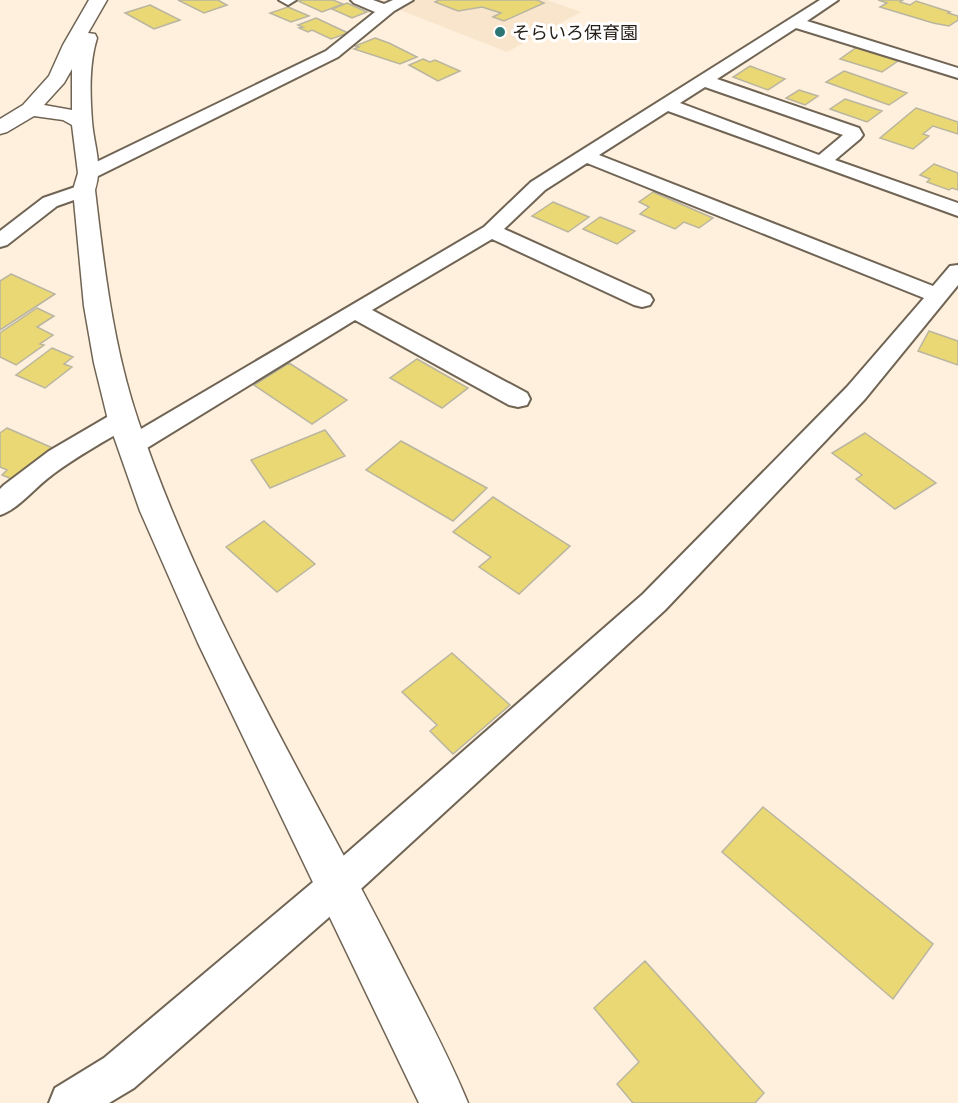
<svg xmlns="http://www.w3.org/2000/svg" width="958" height="1103" font-family="'Work Sans','Noto Sans JP',sans-serif">
  <style>
    .built { fill: #f8e5cc }
    .building { fill: #ead874; stroke: #b9b5a0; stroke-width: 1.5 }
    .lines { fill: none; stroke-linecap: round; stroke-linejoin: round }
    .minor-casing { stroke: #706454; stroke-width: 4 }
    .tertiary-casing { stroke: #706454; stroke-width: 3 }
    .minor { fill: #fff; fill-rule: evenodd }
    .tertiary { fill: #fff; fill-rule: evenodd }
    .poi-dot { fill: #2c7676; stroke: #fff; stroke-width: 2 }
    .labels { text-anchor: middle; dominant-baseline: central; stroke-width: 6; stroke-linejoin: round; paint-order: stroke }
    .far-poi-label { font-size: 18px; fill: #231e17; stroke: #fff; text-anchor: start }
  </style>
  <rect width="100%" height="100%" fill="#fef0dd"/>
  <!-- built -->
  <path class="built" d="M 414,0 L 547,0 L 581,12 L 507,52 L 395,8 Z"/>
  <!-- building -->
  <path class="building" d="M 178,0 L 218,0 L 227,5 L 204,13 Z
    M 302,0 L 333,0 L 343,4 L 322,12 L 298,1 Z
    M 439,0 L 537,0 L 544,3 L 504,21 L 493,17 L 501,13 L 482,7 L 458,11 L 435,2 Z
    M 878,0 L 903,0 L 900,2 L 910,5 L 916,1 L 950,12 L 948,13 L 958,16 L 958,20 L 949,26 L 933,23 L 880,7 L 887,3 Z
    M 347,3 L 367,12 L 352,18 L 332,9 Z
    M 150,5 L 180,20 L 154,29 L 125,13 Z
    M 288,7 L 309,16 L 291,22 L 270,13 Z
    M 316,18 L 348,33 L 331,39 L 312,30 L 308,32 L 299,28 L 303,27 L 298,25 Z
    M 375,38 L 389,43 L 417,57 L 400,64 L 354,49 L 359,47 L 355,46 Z
    M 857,47 L 898,61 L 882,72 L 840,59 Z
    M 423,59 L 430,62 L 435,60 L 460,71 L 438,81 L 409,65 Z
    M 750,66 L 785,79 L 768,90 L 733,77 Z
    M 844,71 L 907,93 L 889,105 L 826,82 Z
    M 799,90 L 818,96 L 805,105 L 786,98 Z
    M 845,99 L 882,111 L 867,122 L 830,109 Z
    M 916,108 L 958,122 L 958,134 L 933,126 L 923,134 L 929,136 L 913,149 L 880,138 Z
    M 934,164 L 958,173 L 958,190 L 952,188 L 949,190 L 927,182 L 930,179 L 920,175 Z
    M 653,192 L 713,218 L 699,228 L 684,222 L 675,229 L 640,214 L 649,207 L 639,202 Z
    M 553,202 L 589,217 L 568,232 L 532,216 Z
    M 600,217 L 635,231 L 617,244 L 583,229 Z
    M 11,274 L 55,294 L 0,330 L 0,281 Z
    M 37,308 L 54,316 L 37,327 L 53,335 L 40,344 L 44,345 L 16,365 L 0,357 L 0,333 Z
    M 929,331 L 958,341 L 958,365 L 918,351 Z
    M 52,348 L 73,357 L 64,364 L 72,367 L 45,388 L 16,375 Z
    M 417,359 L 468,388 L 442,408 L 390,378 Z
    M 289,363 L 347,400 L 312,424 L 254,385 Z
    M 7,428 L 55,449 L 16,481 L 2,475 L 7,470 L 0,467 L 0,433 Z
    M 325,430 L 345,456 L 270,488 L 251,460 Z
    M 865,433 L 936,483 L 895,509 L 856,479 L 862,475 L 832,453 Z
    M 401,441 L 487,488 L 453,521 L 366,470 Z
    M 493,497 L 570,546 L 519,594 L 479,567 L 491,557 L 453,532 Z
    M 264,521 L 315,564 L 277,592 L 226,547 Z
    M 452,653 L 510,705 L 453,754 L 430,731 L 437,725 L 402,692 Z
    M 763,807 L 933,944 L 893,999 L 722,852 Z
    M 645,961 L 764,1093 L 755,1103 L 633,1103 L 617,1084 L 639,1062 L 594,1008 Z"/>
  <g class="lines">
    <defs>
      <path id="minor" d="M 279,0 L 296,0 L 288,5 Z
        M 351,0 L 373,0 L 384,4 L 393,0 L 413,0 L 394,11 L 338,57 L 96,177 L 82,177 L 79,173 L 82,169 L 326,51 L 375,12 L 354,3 Z
        M 820,0 L 838,0 L 807,21 L 958,68 L 958,78 L 796,28 L 717,79 L 859,128 L 863,135 L 860,139 L 835,160 L 958,203 L 958,216 L 668,111 L 599,155 L 933,286 L 950,266 L 958,265 L 958,285 L 865,399 L 665,610 L 351,898 L 134,1088 L 109,1103 L 49,1103 L 55,1088 L 104,1058 L 325,872 L 643,594 L 847,387 L 924,298 L 587,163 L 545,190 L 504,229 L 650,295 L 653,300 L 650,305 L 642,307 L 634,305 L 492,239 L 372,310 L 527,393 L 530,399 L 527,405 L 518,407 L 509,405 L 355,320 L 142,451 L 133,454 L 124,451 L 120,445 L 124,439 L 484,227 L 531,182 ZM 705,87 L 843,135 L 819,155 L 680,103 Z
        M 84,184 L 91,186 L 94,190 L 91,194 L 57,206 L 7,245 L 0,247 L 0,231 L 43,198 Z
        M 123,410 L 132,413 L 136,419 L 132,425 C 105,441 77,456 52,475 C 35,487 19,509 0,515 L 0,489 L 4,485 L 49,451 L 114,413 Z"/>
      <path id="tertiary" d="M 89,0 L 107,0 L 88,33 L 95,34 L 97,38 C 89,64 90,94 92,121 C 94,147 103,164 95,190 C 104,267 113,346 138,420 C 202,612 314,792 405,973 C 427,1016 450,1059 468,1103 L 419,1103 L 198,643 L 140,511 L 108,420 L 94,363 L 84,306 L 73,190 L 78,173 L 72,125 L 63,120 L 34,116 L 7,132 L 0,134 L 0,119 L 23,105 L 49,76 L 63,45 ZM 72,69 L 72,110 L 44,105 L 64,83 Z"/>
    </defs>
    <!-- minor casing -->
    <use href="#minor" class="minor-casing"/>
    <!-- tertiary casing -->
    <use href="#tertiary" class="tertiary-casing"/>
    <!-- minor -->
    <use href="#minor" class="minor"/>
    <!-- tertiary -->
    <use href="#tertiary" class="tertiary"/>
  </g>
  <!-- markers -->
  <circle class="poi-dot" cx="500" cy="32" r="6"/>
  <g class="labels">
    <!-- far-poi labels -->
    <g class="far-poi-label">
      <text x="512" y="32">そらいろ保育園</text>
    </g>
  </g>
</svg>
